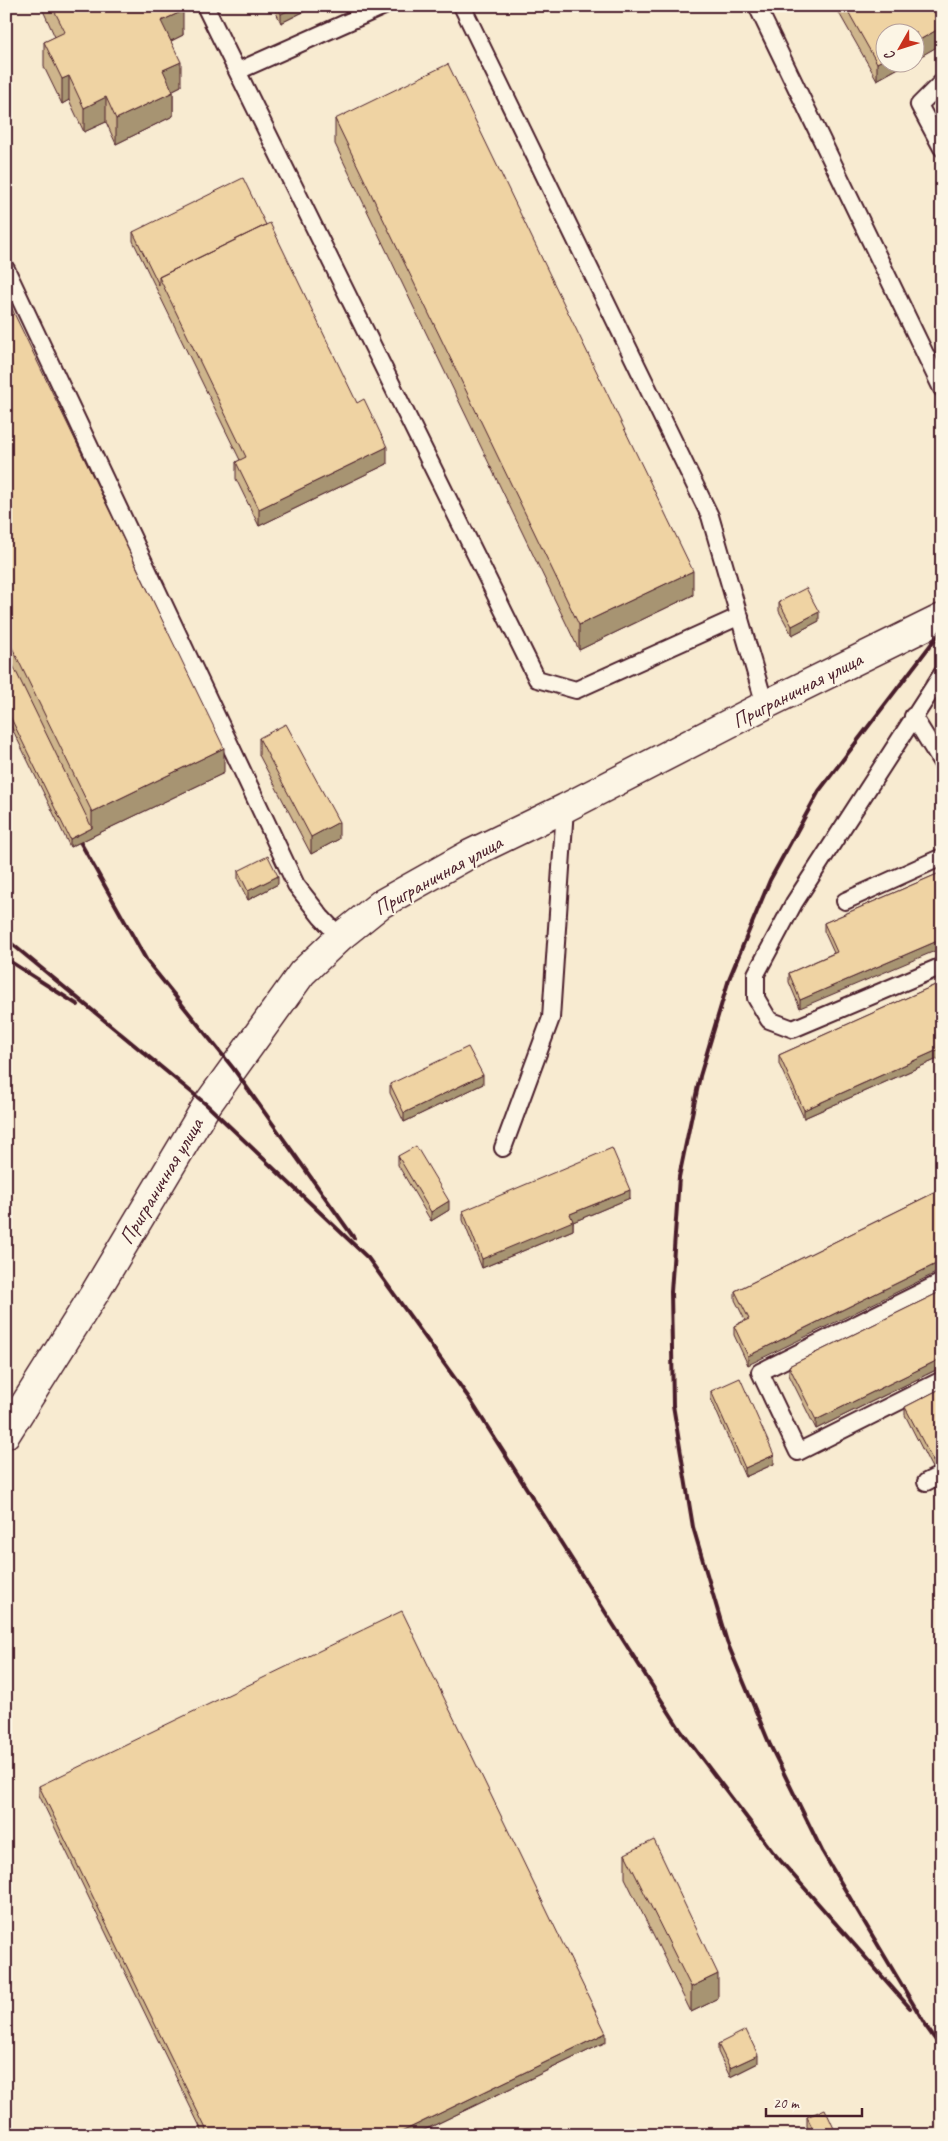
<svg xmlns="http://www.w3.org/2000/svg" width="948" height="2141" font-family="Caveat,sans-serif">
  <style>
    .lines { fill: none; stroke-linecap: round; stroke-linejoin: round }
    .lane-casing { stroke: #4a1f2b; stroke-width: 20 }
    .street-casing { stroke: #4a1f2b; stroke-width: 31 }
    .lane { stroke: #fcf5e5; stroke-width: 16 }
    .street { stroke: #fcf5e5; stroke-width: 28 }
    .rail { stroke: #4a1f2b; stroke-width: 4 }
    .wall { fill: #ceb58c; stroke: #4a1f2b }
    .shaded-wall { fill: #a79472; stroke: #4a1f2b }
    .building { fill: #efd3a3; stroke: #4a1f2b }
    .labels { text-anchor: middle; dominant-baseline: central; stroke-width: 4; stroke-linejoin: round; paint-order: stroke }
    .street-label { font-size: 21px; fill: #4a1f2b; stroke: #fcf5e5 }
  </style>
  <rect width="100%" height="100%" fill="#f8ebd1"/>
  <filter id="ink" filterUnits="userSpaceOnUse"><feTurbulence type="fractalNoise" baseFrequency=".02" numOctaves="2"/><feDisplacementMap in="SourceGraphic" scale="10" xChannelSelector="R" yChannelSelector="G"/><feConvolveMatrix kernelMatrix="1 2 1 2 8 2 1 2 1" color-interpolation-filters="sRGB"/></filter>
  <g filter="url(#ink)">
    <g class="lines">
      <defs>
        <path id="lane" d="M 205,6 L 537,679 L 576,690 L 740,616
          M 462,6 L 710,516 L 765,705
          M 757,6 L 942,389
          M 238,71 L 384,6
          M 942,82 L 919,105 L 942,148
          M 6,269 L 296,885 L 321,917 L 340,937
          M 942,674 L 794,903 L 756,974 L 756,998 L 769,1020 L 793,1029 L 942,966
          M 913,716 L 942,763
          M 845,901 L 942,857
          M 503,1148 L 551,1018 L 565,808
          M 942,1282 L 760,1372 L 798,1452 L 942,1380
          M 926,1482 L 942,1474"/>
        <path id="street" d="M 6,1434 L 96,1291 L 207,1105 L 302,973 L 340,937 L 381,904 L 470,854 L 565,808 L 765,705 L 942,618"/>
      </defs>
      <!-- lane casing -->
      <use href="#lane" class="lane-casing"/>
      <!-- street casing -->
      <use href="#street" class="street-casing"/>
      <!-- lane -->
      <use href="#lane" class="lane"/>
      <!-- street -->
      <use href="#street" class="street"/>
      <!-- rail -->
      <path class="rail" d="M 74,831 L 147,961 L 233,1068 L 354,1238
        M 6,939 L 207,1105 L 368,1258 L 469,1398 L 681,1731 L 772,1851 L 910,2008
        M 6,959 L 78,1005
        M 925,2025 L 942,2049
        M 928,2029 L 822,1851 L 770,1745 L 727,1642 L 693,1527 L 673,1405 L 671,1292 L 679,1177 L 700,1076 L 729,979 L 770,880 L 819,791 L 942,630"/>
    </g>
    <!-- wall -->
    <path class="wall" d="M 41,6 L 181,6 L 183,35 L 171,41 L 181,86 L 173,90 L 173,116 L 116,144 L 106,122 L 84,132 L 69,100 L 62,104 L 44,67 L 44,42 L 55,37 Z
      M 273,6 L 315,6 L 281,23 Z
      M 835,6 L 931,6 L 942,25 L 942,44 L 877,80 Z
      M 335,119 L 693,595 L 579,650 L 335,144 Z
      M 266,225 L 387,464 L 259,526 L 236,479 L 236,462 L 240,460 L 133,241 L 133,232 Z
      M 6,312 L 224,773 L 70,847 L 6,716 Z
      M 779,602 L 819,621 L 792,635 L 779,611 Z
      M 259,738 L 339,839 L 311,854 L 259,755 Z
      M 238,871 L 278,884 L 248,900 L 238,880 Z
      M 942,872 L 800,1008 L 789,982 L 789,973 L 834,953 L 824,931 L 824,923 Z
      M 942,982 L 942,1057 L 804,1118 L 779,1064 L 779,1055 Z
      M 390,1084 L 483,1084 L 404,1122 L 390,1093 Z
      M 398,1156 L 449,1210 L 431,1221 L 398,1165 Z
      M 942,1189 L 748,1365 L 734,1335 L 734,1326 L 745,1320 L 735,1300 L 735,1291 Z
      M 630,1198 L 573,1222 L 573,1230 L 482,1268 L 463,1220 L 463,1211 Z
      M 942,1291 L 942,1367 L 816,1429 L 789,1375 L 789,1366 Z
      M 942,1388 L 933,1470 L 905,1415 L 905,1407 Z
      M 711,1391 L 774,1464 L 745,1477 L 711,1399 Z
      M 39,1786 L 606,2042 L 414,2135 L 204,2135 L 39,1795 Z
      M 625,1854 L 718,1999 L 691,2012 L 625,1878 Z
      M 718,2044 L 758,2063 L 730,2077 L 718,2052 Z
      M 807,2117 L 837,2135 L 811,2135 L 807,2126 Z"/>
    <!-- shaded-wall -->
    <path class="shaded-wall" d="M 297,6 L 315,6 L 281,23 L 281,14 Z
      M 183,11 L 183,35 L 161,46 L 161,21 Z
      M 942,27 L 942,44 L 916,59 L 916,42 Z
      M 886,58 L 886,62 L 909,62 L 877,80 L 877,63 Z
      M 181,62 L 181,86 L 163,95 L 163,70 Z
      M 69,76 L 69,100 L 62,104 L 62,79 Z
      M 173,92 L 173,116 L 116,144 L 116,119 Z
      M 106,97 L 106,122 L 84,132 L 84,108 Z
      M 387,447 L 387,464 L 259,526 L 259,509 Z
      M 693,571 L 693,595 L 579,650 L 579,625 Z
      M 819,612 L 819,621 L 792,635 L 792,626 Z
      M 224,748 L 224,773 L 70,847 L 70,839 L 92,828 L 92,812 Z
      M 339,822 L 339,839 L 311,854 L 311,837 Z
      M 278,876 L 278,884 L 248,900 L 248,891 Z
      M 942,939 L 942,948 L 800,1008 L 800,1000 Z
      M 942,1048 L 942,1057 L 804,1118 L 804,1110 Z
      M 483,1075 L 483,1084 L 404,1122 L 404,1113 Z
      M 630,1190 L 630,1198 L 573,1222 L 573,1230 L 482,1268 L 482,1259 L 570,1214 Z
      M 449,1201 L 449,1210 L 431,1221 L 431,1212 Z
      M 942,1261 L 942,1270 L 748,1365 L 748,1356 Z
      M 942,1358 L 942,1367 L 816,1429 L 816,1420 Z
      M 774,1455 L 774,1464 L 745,1477 L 745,1468 Z
      M 942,1456 L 942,1465 L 933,1470 L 933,1461 Z
      M 718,1974 L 718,1999 L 691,2012 L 691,1987 Z
      M 606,2033 L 606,2042 L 414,2135 L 395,2135 Z
      M 758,2055 L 758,2063 L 730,2077 L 730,2068 Z"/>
    <!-- building -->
    <path class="building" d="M 52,6 L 181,6 L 183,11 L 161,21 L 181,62 L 163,70 L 173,92 L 116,119 L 106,97 L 84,108 L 69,76 L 62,79 L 44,42 L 65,32 Z
      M 277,6 L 297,6 L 281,14 Z
      M 845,6 L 931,6 L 942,25 L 942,27 L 916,42 L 916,32 L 886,32 L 886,58 L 877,63 Z
      M 448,64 L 693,571 L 579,625 L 335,119 Z
      M 243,178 L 266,225 L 159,277 L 159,285 L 133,232 Z
      M 270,223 L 357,403 L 364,399 L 387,447 L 259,509 L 236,462 L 246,457 L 159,277 Z
      M 12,309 L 224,748 L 92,812 L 6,635 L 6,312 Z
      M 806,588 L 819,612 L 792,626 L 779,602 Z
      M 6,651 L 92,828 L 70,839 L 6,708 Z
      M 286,724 L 339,822 L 311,837 L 259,738 Z
      M 268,856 L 278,876 L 248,891 L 238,871 Z
      M 942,872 L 942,939 L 800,1000 L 789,973 L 837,952 L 824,923 Z
      M 942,982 L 942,1048 L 804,1110 L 779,1055 Z
      M 468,1047 L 483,1075 L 404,1113 L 390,1084 Z
      M 416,1146 L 449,1201 L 431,1212 L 398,1156 Z
      M 612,1148 L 630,1190 L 570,1214 L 573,1221 L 482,1259 L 463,1211 Z
      M 942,1189 L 942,1261 L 748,1356 L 734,1326 L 749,1319 L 735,1291 Z
      M 942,1291 L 942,1358 L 816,1420 L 789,1366 Z
      M 740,1378 L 774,1455 L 745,1468 L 711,1391 Z
      M 942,1388 L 942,1456 L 933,1461 L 905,1407 Z
      M 402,1611 L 606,2033 L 395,2135 L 209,2135 L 39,1786 Z
      M 654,1840 L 718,1974 L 691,1987 L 625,1854 Z
      M 746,2030 L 758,2055 L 730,2068 L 718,2044 Z
      M 825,2109 L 837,2135 L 816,2135 L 807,2117 Z"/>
  </g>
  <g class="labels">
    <!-- street labels -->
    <g class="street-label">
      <text transform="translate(797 690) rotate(-27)">Приграничная улица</text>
      <text transform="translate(438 875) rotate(-29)">Приграничная улица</text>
      <text transform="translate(161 1181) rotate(-59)">Приграничная улица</text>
    </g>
  </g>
  <!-- margin -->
  <rect width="948" height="2141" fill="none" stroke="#fcf5e5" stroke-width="25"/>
  <rect x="12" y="12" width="923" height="2116" fill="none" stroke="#4a1f2b" stroke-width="2" filter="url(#ink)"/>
  <!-- north arrow -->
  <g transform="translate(900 48) rotate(231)"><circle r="24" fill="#fcf5e5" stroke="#b59f9b"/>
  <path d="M0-4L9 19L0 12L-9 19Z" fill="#c8321e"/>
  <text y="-8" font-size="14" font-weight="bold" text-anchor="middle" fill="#4a1f2b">С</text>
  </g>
  <!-- scale -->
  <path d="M766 2108v8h96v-8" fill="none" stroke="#4a1f2b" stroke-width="2.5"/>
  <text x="773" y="2108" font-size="15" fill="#4a1f2b" stroke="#fcf5e5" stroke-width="4" paint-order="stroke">20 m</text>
</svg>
